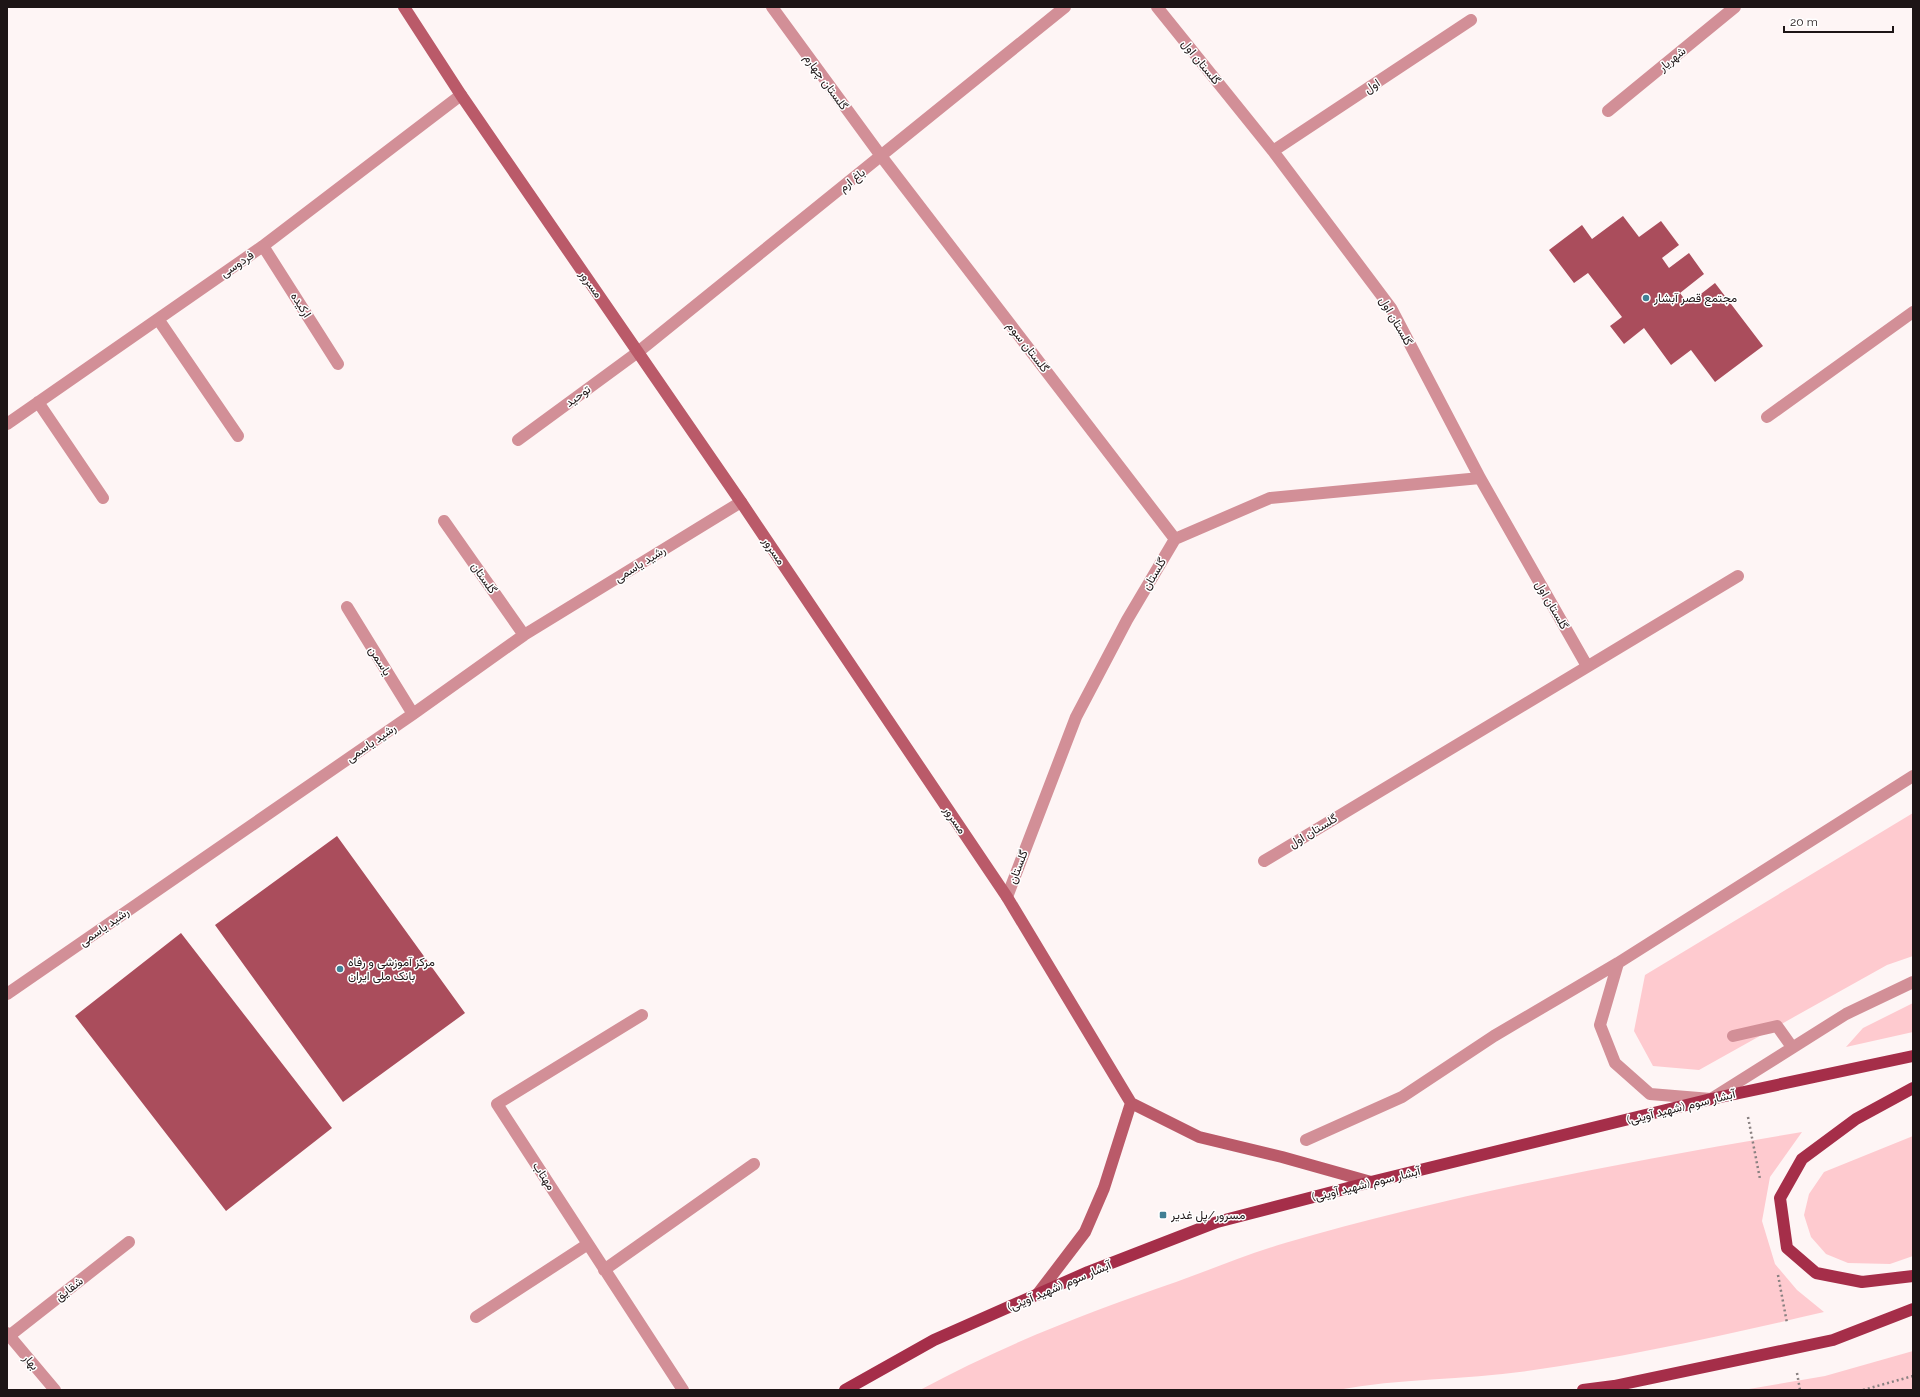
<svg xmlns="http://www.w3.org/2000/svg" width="1920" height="1397" font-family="Raleway,Vazirmatn,sans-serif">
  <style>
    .green { fill: #fecacf }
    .building { fill: #aa4d5c }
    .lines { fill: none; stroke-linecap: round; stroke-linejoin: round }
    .path { stroke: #898181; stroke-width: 2.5; stroke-dasharray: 2 3; stroke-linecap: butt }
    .street { stroke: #d28f97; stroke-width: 12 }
    .secondary { stroke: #ba5a69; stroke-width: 12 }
    .primary { stroke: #a52e49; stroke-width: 12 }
    .poi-dot { fill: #418095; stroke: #fff; stroke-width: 1.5 }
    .labels { text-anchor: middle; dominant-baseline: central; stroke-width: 3; stroke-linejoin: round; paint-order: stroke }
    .street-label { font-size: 12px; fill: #1d1516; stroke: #fff }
    .poi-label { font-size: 12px; fill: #1d1516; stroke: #fff; text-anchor: start }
  </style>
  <rect width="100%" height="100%" fill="#fef5f5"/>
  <!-- green -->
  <path class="green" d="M 1913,813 L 1913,956 L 1887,965 L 1699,1070 L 1653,1066 L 1634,1031 L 1645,975 Z
    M 1913,1003 L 1913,1032 L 1846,1047 L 1863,1028 Z
    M 1802,1132 L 1770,1177 L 1762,1221 L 1775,1264 L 1797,1290 L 1824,1312 C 1726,1335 1627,1357 1527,1371 C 1464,1380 1400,1378 1337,1390 L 920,1390 C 1001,1346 1088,1312 1176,1282 C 1212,1269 1248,1254 1285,1243 C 1454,1194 1628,1161 1802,1132 Z
    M 1913,1136 L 1913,1256 L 1890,1264 L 1848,1263 L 1826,1254 L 1811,1237 L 1804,1215 L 1809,1194 L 1824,1172 Z
    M 1913,1351 L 1913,1390 L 1743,1390 L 1825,1376 Z"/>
  <!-- building -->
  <path class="building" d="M 1623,216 L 1639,237 L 1661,221 L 1679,245 L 1662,258 L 1669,268 L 1689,253 L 1704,274 L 1680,293 L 1688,304 L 1715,283 L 1763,346 L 1715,382 L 1691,350 L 1671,365 L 1644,328 L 1624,344 L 1610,326 L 1622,317 L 1588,273 L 1574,283 L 1549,250 L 1582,225 L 1592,239 Z
    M 337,836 L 465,1013 L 343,1102 L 215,925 Z
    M 181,933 L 332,1128 L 226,1211 L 75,1016 Z"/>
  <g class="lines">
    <!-- path -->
    <path class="path" d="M 1748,1117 L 1760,1179
      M 1778,1275 L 1787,1323
      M 1797,1373 L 1800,1390
      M 1863,1390 L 1913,1376"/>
    <!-- street -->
    <path class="street" d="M 772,7 L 881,156 L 1175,539
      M 1157,7 L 1273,151 L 1391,308 L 1480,478 L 1587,666
      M 1608,111 L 1735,7
      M 1273,151 L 1471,20
      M 263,246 L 338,364
      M 158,319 L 238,436
      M 38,402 L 103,498
      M 1767,417 L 1913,312
      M 7,424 L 263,246 L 461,95
      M 518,440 L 638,352 L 1065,7
      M 444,521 L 524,635
      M 347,607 L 413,714
      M 1264,861 L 1738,576
      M 1007,897 L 1076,717 L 1127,620 L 1175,539 L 1270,498 L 1480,478
      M 1618,963 L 1600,1025 L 1615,1063 L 1650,1094 L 1711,1099 L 1846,1014 L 1913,982
      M 7,994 L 413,714 L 524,635 L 741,502
      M 642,1015 L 497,1104 L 683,1390
      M 1733,1036 L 1777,1026 L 1792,1047
      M 1306,1140 L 1402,1097 L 1494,1036 L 1618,963 L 1913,776
      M 604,1270 L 754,1164
      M 476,1317 L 588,1244
      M 7,1333 L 55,1390
      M 9,1336 L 129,1242"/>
    <!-- secondary -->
    <path class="secondary" d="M 404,7 L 461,95 L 741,502 L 1007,897 L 1131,1103
      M 1131,1103 L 1199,1137 L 1282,1157 L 1371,1182
      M 1037,1295 L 1085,1232 L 1104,1188 L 1131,1103"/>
    <!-- primary -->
    <path class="primary" d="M 1913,1088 L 1856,1119 L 1802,1159 L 1780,1198 L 1787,1248 L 1816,1273 L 1862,1282 L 1913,1276
      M 845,1390 L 934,1340 L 1088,1272 L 1217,1222 L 1371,1182 L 1711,1099 L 1913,1056
      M 1583,1390 L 1614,1386 L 1833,1340 L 1913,1309"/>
  </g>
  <!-- markers -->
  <g class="poi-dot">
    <circle cx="1646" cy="298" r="4"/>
    <circle cx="340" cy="969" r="4"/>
    <rect x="1159" y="1211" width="8" height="8" rx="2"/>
  </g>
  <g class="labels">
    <!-- street labels -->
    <g class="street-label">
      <text transform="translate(1672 59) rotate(-39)">شهریار</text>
      <text transform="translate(1201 62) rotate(51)">گلستان اول</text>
      <text transform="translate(826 82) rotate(54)">گلستان چهارم</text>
      <text transform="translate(1372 86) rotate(-33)">اول</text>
      <text transform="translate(852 180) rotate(-39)">باغ ارم</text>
      <text transform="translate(237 264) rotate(-34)">فردوسی</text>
      <text transform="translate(591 284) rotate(55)">مسرور</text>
      <text transform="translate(301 305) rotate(57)">ارکیده</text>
      <text transform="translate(1396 321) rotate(60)">گلستان اول</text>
      <text transform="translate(1028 347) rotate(52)">گلستان سوم</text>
      <text transform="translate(578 396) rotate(-36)">توحید</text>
      <text transform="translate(774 551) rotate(56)">مسرور</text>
      <text transform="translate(640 564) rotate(-32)">رشید یاسمی</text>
      <text transform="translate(1154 574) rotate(-59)">گلستان</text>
      <text transform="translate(484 578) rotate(55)">گلستان</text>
      <text transform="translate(1552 605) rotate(60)">گلستان اول</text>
      <text transform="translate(380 661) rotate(58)">یاسمن</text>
      <text transform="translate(371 743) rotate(-35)">رشید یاسمی</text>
      <text transform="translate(955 820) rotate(56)">مسرور</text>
      <text transform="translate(1313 831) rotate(-31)">گلستان اول</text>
      <text transform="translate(1018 867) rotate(-69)">گلستان</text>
      <text transform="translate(104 927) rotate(-35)">رشید یاسمی</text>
      <text transform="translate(1681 1107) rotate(-14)">آبشار سوم (شهید آوینی)</text>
      <text transform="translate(544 1176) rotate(57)">مهتاب</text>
      <text transform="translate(1366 1184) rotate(-14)">آبشار سوم (شهید آوینی)</text>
      <text transform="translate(1059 1286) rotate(-23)">آبشار سوم (شهید آوینی)</text>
      <text transform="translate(69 1289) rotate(-38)">شقایق</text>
      <text transform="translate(31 1362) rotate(50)">بهار</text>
    </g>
    <!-- poi labels -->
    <g class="poi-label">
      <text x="1654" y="298">مجتمع قصر آبشار</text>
      <text x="348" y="962">مرکز آموزشی و رفاه<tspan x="348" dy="14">بانک ملی ایران</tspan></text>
      <text x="1171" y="1215">مسرور/پل غدیر</text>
    </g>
  </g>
  <!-- border -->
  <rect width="1920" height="1397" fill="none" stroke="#1d1516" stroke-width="16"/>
  <!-- scale -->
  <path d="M1784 26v6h109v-6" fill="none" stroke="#1d1516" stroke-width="2"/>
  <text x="1790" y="26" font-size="12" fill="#1d1516" stroke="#ffffff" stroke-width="3" paint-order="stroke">20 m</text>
</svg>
